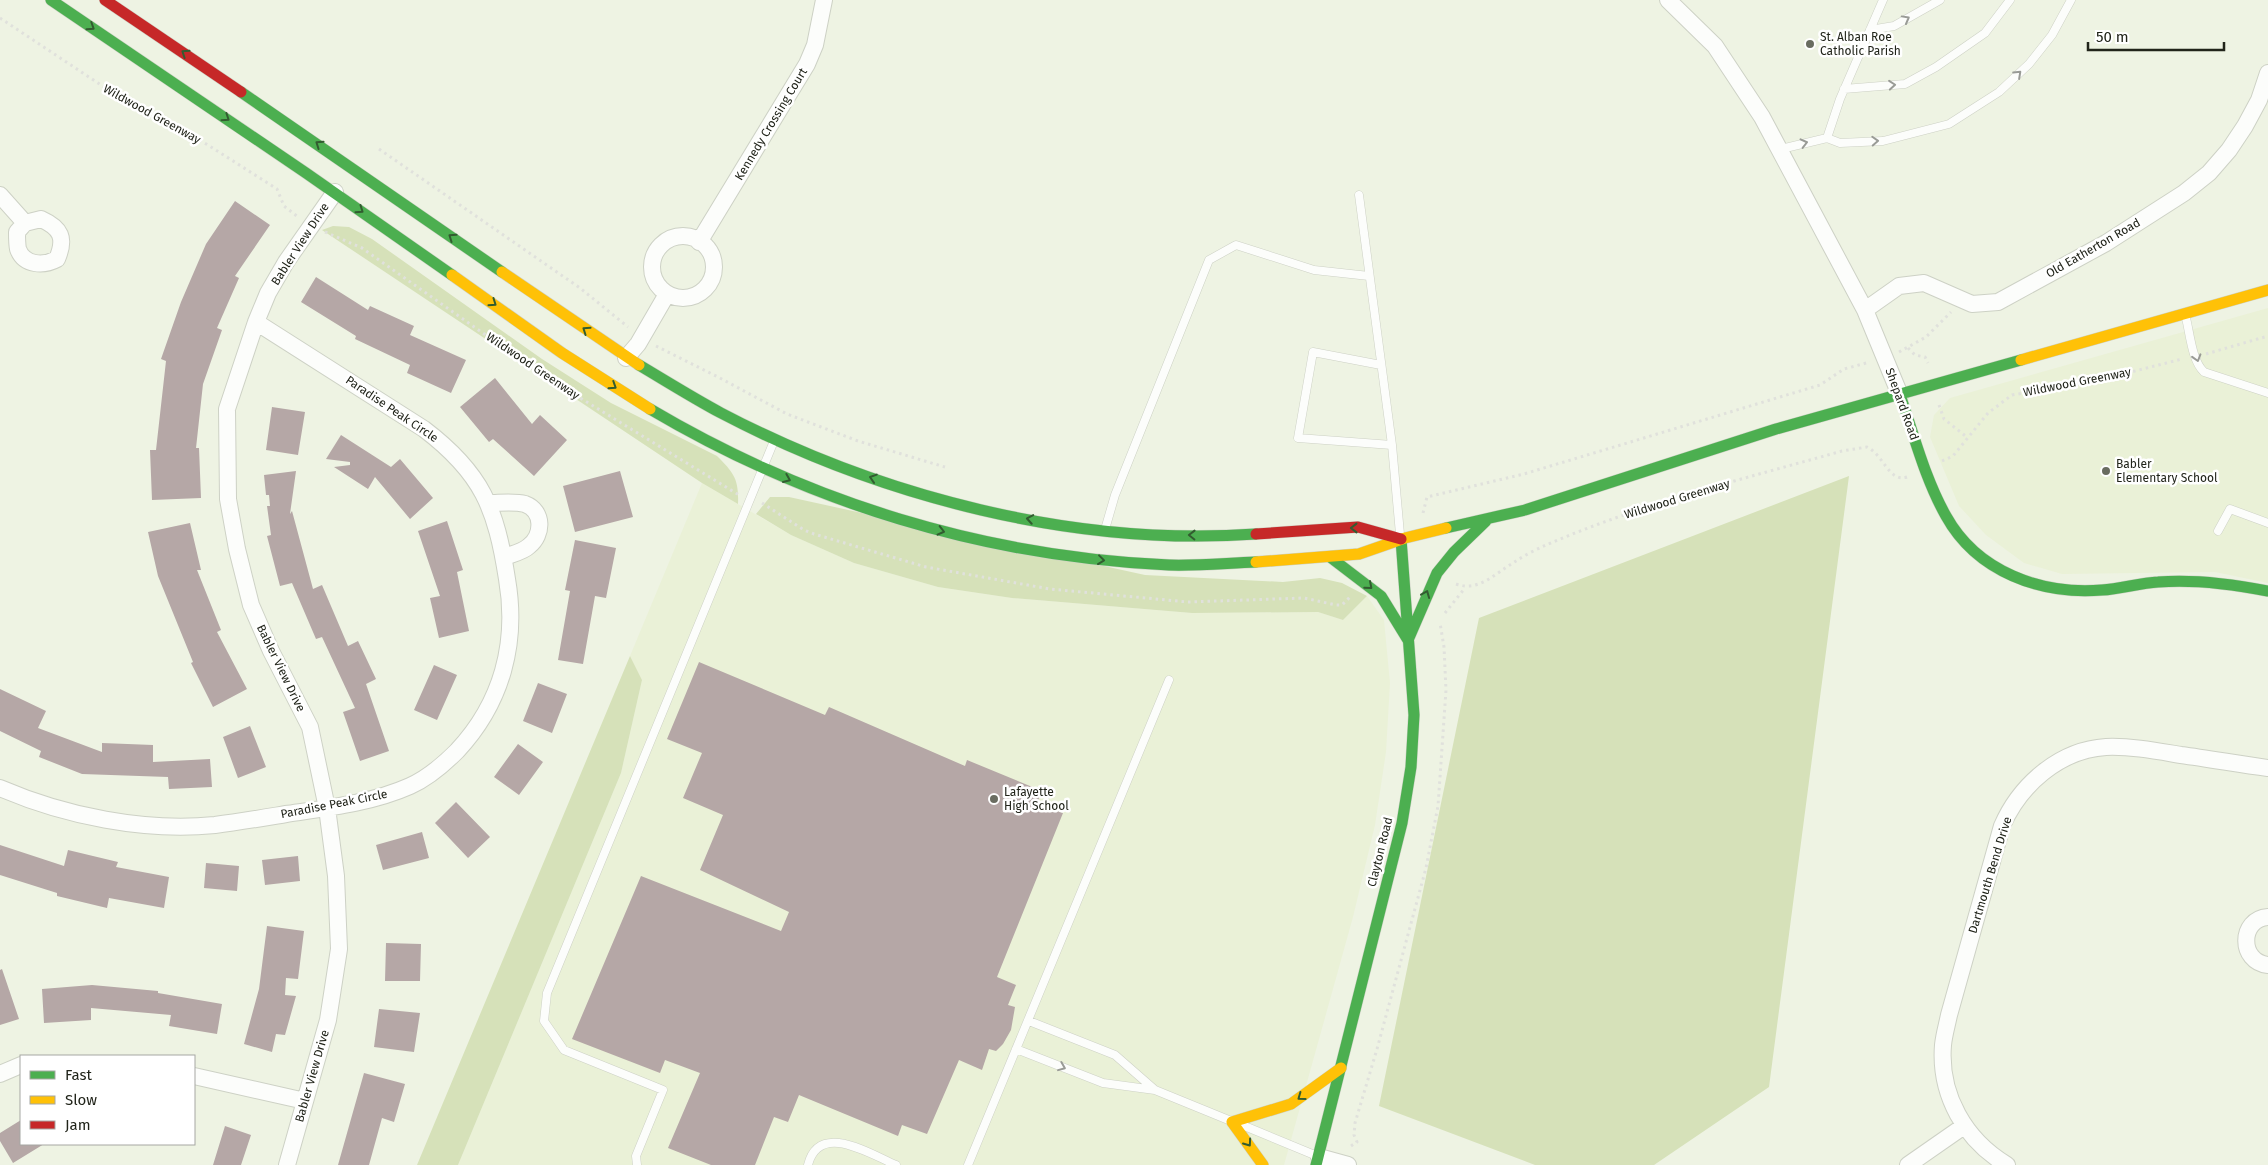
<svg xmlns="http://www.w3.org/2000/svg" width="2268" height="1165" font-family="'Fira Sans',sans-serif">
  <style>
    .built { fill: #eaf1d7 }
    .green { fill: #d6e1b9 }
    .building { fill: #b5a7a6 }
    .lines { fill: none; stroke-linecap: round; stroke-linejoin: round }
    .lane-casing { stroke: #cdd1c5; stroke-width: 9 }
    .street-casing { stroke: #cdd1c5; stroke-width: 18 }
    .fast-casing { stroke: #cdd1c5; stroke-width: 12 }
    .slow-casing { stroke: #cdd1c5; stroke-width: 12 }
    .jam-casing { stroke: #cdd1c5; stroke-width: 12 }
    .path { stroke: #e0e1dc; stroke-width: 3; stroke-dasharray: 2.5 4; stroke-linecap: butt }
    .lane { stroke: #fcfdfb; stroke-width: 8 }
    .street { stroke: #fcfdfb; stroke-width: 16 }
    .fast { stroke: #4caf50; stroke-width: 11 }
    .slow { stroke: #ffc107; stroke-width: 11 }
    .jam { stroke: #c62828; stroke-width: 11 }
    .oneway { stroke: #999b96 }
    .oneway2 { stroke: #325c30 }
    .poi-dot { fill: #696c60; stroke: #fff; stroke-width: 2 }
    .labels { text-anchor: middle; dominant-baseline: central; stroke-width: 5; stroke-linejoin: round; paint-order: stroke }
    .poi-label { font-size: 12px; fill: #21241a; stroke: #fff; text-anchor: start }
    .street-label { font-size: 12px; fill: #21241a; stroke: #fff }
  </style>
  <rect width="100%" height="100%" fill="#eef3e3"/>
  <!-- built -->
  <path class="built" d="M 2268,308 L 2268,583 L 2215,572 L 2062,574 L 2024,563 L 1986,535 L 1959,506 L 1930,437 L 1934,415 L 1950,398 Z
    M 702,483 L 791,535 L 854,563 L 938,587 L 1012,598 L 1192,613 L 1318,612 L 1343,620 L 1367,596 L 1384,620 L 1390,683 L 1386,752 L 1375,825 L 1353,917 L 1284,1165 L 458,1165 L 621,773 L 642,680 L 630,656 Z"/>
  <!-- green -->
  <path class="green" d="M 333,226 L 349,227 L 372,239 L 542,359 L 611,403 L 717,456 C 734,473 739,479 738,504 L 702,483 L 322,230 Z
    M 1849,476 L 1769,1087 L 1654,1165 L 1535,1165 L 1379,1106 L 1479,618 Z
    M 770,497 L 789,497 L 1145,575 L 1283,582 L 1320,578 L 1342,583 L 1367,596 L 1343,620 L 1318,612 L 1192,613 L 1012,598 L 938,587 L 854,563 L 791,535 L 756,514 Z
    M 630,656 L 642,680 L 621,773 L 458,1165 L 417,1165 Z"/>
  <!-- building -->
  <path class="building" d="M 235,201 L 270,225 L 235,276 L 239,278 L 217,328 L 222,330 L 203,384 L 196,448 L 199,448 L 201,498 L 152,500 L 150,450 L 156,450 L 166,361 L 161,359 L 181,302 L 206,244 Z
    M 316,277 L 368,310 L 370,306 L 414,326 L 410,335 L 466,360 L 451,393 L 407,373 L 410,365 L 355,339 L 356,336 L 301,302 Z
    M 495,378 L 532,424 L 540,415 L 567,440 L 534,476 L 493,439 L 489,442 L 460,407 Z
    M 272,407 L 305,412 L 298,455 L 266,450 Z
    M 341,435 L 391,467 L 400,459 L 433,498 L 410,519 L 375,477 L 368,489 L 334,467 L 350,465 L 350,462 L 326,459 Z
    M 296,471 L 290,514 L 292,511 L 313,589 L 322,585 L 348,646 L 358,641 L 376,679 L 366,684 L 389,751 L 360,761 L 343,712 L 355,708 L 322,637 L 316,639 L 292,583 L 280,586 L 267,536 L 271,535 L 267,506 L 270,506 L 269,495 L 266,495 L 264,475 Z
    M 620,471 L 633,517 L 575,532 L 563,486 Z
    M 447,521 L 463,570 L 457,572 L 469,631 L 439,638 L 430,598 L 440,596 L 418,531 Z
    M 190,523 L 201,570 L 197,570 L 221,630 L 217,632 L 247,689 L 213,707 L 191,663 L 193,662 L 158,576 L 148,532 Z
    M 575,540 L 616,548 L 606,598 L 595,596 L 583,664 L 558,660 L 570,591 L 565,590 Z
    M 699,662 L 825,715 L 829,707 L 965,766 L 967,760 L 1042,791 L 1037,803 L 1063,813 L 997,977 L 1016,985 L 1008,1005 L 1015,1007 L 1011,1030 L 1003,1044 L 996,1051 L 989,1049 L 982,1070 L 959,1060 L 927,1134 L 902,1125 L 898,1136 L 799,1095 L 788,1122 L 774,1117 L 755,1165 L 711,1165 L 668,1148 L 700,1073 L 665,1060 L 660,1073 L 572,1039 L 641,876 L 781,931 L 789,912 L 700,870 L 723,815 L 683,798 L 702,753 L 667,739 Z
    M 434,665 L 457,675 L 437,720 L 414,710 Z
    M 538,683 L 567,694 L 552,733 L 523,721 Z
    M 0,689 L 46,711 L 38,728 L 102,752 L 102,743 L 153,745 L 153,762 L 210,759 L 212,787 L 169,789 L 168,777 L 82,774 L 39,757 L 41,751 L 0,731 Z
    M 250,726 L 266,767 L 238,778 L 223,737 Z
    M 518,744 L 543,762 L 519,795 L 494,777 Z
    M 456,802 L 490,837 L 468,858 L 435,823 Z
    M 422,832 L 429,858 L 383,870 L 376,845 Z
    M 0,845 L 64,866 L 68,850 L 118,862 L 116,867 L 169,877 L 164,908 L 109,898 L 107,908 L 57,896 L 57,893 L 0,875 Z
    M 298,856 L 300,881 L 265,885 L 262,860 Z
    M 206,863 L 239,866 L 237,891 L 204,888 Z
    M 267,926 L 304,931 L 298,979 L 286,978 L 285,995 L 296,996 L 285,1035 L 276,1034 L 272,1052 L 244,1044 L 259,989 Z
    M 386,943 L 421,944 L 420,981 L 385,981 Z
    M 2,969 L 19,1019 L 0,1025 L 0,970 Z
    M 92,985 L 158,991 L 158,993 L 222,1004 L 217,1034 L 169,1026 L 171,1015 L 91,1008 L 91,1020 L 44,1023 L 42,989 Z
    M 379,1009 L 420,1013 L 414,1052 L 374,1047 Z
    M 364,1073 L 405,1084 L 394,1122 L 382,1118 L 369,1165 L 338,1165 Z
    M 21,1120 L 21,1144 L 44,1144 L 13,1163 L 0,1141 L 0,1133 Z
    M 225,1126 L 251,1135 L 241,1165 L 213,1165 Z"/>
  <g class="lines">
    <defs>
      <path id="lane" d="M 1870,30 L 1894,26 L 1940,0
        M 1844,89 L 1905,84 L 1936,67 L 1985,33 L 2010,0
        M 1827,138 L 1840,99 L 1883,0
        M 1781,149 L 1827,138 L 1840,143 L 1883,141 L 1949,124 L 1999,92 L 2029,64 L 2052,35 L 2071,0
        M 1359,195 L 1392,445 L 1400,534
        M 2186,318 C 2190,334 2192,361 2204,372 L 2268,393
        M 1381,365 L 1313,352 L 1298,438 L 1392,445
        M 1106,526 L 1115,495 L 1209,260 L 1236,245 L 1314,270 L 1369,276
        M 2218,531 L 2230,509 L 2268,523
        M 1029,1021 L 1115,1055 L 1155,1090
        M 1016,1049 L 1103,1083 L 1155,1090 L 1231,1121
        M 1242,1125 L 1317,1156
        M 637,1165 L 636,1156 L 663,1090 L 564,1050 L 544,1021 L 547,993 L 774,441
        M 808,1165 C 819,1121 870,1154 896,1165
        M 968,1165 L 1169,680"/>
      <path id="street" d="M 1668,0 L 1715,46 L 1762,117 L 1865,310 L 1900,395
        M 0,195 L 25,223
        M 41,219 C 61,228 66,238 57,259 C 44,266 24,266 18,249 C 17,244 17,237 17,232 L 25,223 Z
        M652 267a31 31 0 1 1 62 0a31 31 0 1 1-62 0Z
        M 699,242 L 807,64 L 815,45 L 824,0
        M 1865,310 L 1899,286 L 1924,283 L 1972,304 L 1998,302 L 2106,243 L 2184,193 L 2209,173 L 2229,150 L 2245,126 L 2259,100 L 2268,73
        M 626,358 L 638,344 L 667,294
        M 489,503 C 499,503 515,501 525,504 C 544,511 543,535 529,546 C 523,552 512,554 504,557
        M 0,788 C 65,816 144,832 215,825 C 239,822 262,818 286,814 C 327,808 372,803 410,786 C 428,778 443,765 457,751 C 502,703 518,643 507,579 C 496,508 482,473 424,429 L 256,322
        M 2268,917 C 2239,919 2239,962 2268,965
        M 0,1074 L 21,1065
        M 194,1076 L 305,1101
        M 1319,1157 L 1348,1165
        M 287,1165 L 328,1020 L 339,949 L 336,876 L 327,808 L 310,727 L 271,651 L 251,605 L 237,549 L 228,499 L 227,409 L 256,322 L 268,293 L 286,262 L 335,192
        M 1908,1165 L 1964,1126
        M 2007,1165 C 1965,1140 1939,1095 1943,1045 C 1944,1035 1947,1025 1949,1015 L 2002,826 C 2020,785 2059,750 2106,747 C 2131,746 2157,751 2181,755 C 2210,759 2239,764 2268,768"/>
      <path id="fast" d="M 51,0 L 306,173 L 452,275
        M 241,92 L 502,272
        M 639,365 C 666,381 693,398 721,413 C 881,497 1075,547 1256,534
        M 1900,395 C 1914,435 1925,479 1946,516 C 1977,572 2041,595 2102,590 C 2121,589 2139,583 2158,582 C 2195,579 2232,584 2268,591
        M 650,409 C 809,503 985,557 1169,565 C 1198,566 1227,563 1256,562
        M 1446,528 L 1525,510 L 1776,429 L 2021,360
        M 1330,557 L 1381,596 L 1408,640
        M 1408,640 L 1437,573 L 1454,552 L 1486,521
        M 1316,1165 L 1402,823 L 1411,767 L 1414,715 L 1401,539"/>
      <path id="slow" d="M 502,272 L 639,365
        M 452,275 L 562,353 L 650,409
        M 2021,360 L 2268,290
        M 1256,562 L 1359,554 L 1405,538 L 1446,528
        M 1263,1165 L 1232,1122 L 1291,1104 L 1341,1068"/>
      <path id="jam" d="M 105,0 L 241,92
        M 1256,534 L 1358,527 L 1401,539"/>
    </defs>
    <!-- lane casing -->
    <use href="#lane" class="lane-casing"/>
    <!-- street casing -->
    <use href="#street" class="street-casing"/>
    <!-- fast casing -->
    <use href="#fast" class="fast-casing"/>
    <!-- slow casing -->
    <use href="#slow" class="slow-casing"/>
    <!-- jam casing -->
    <use href="#jam" class="jam-casing"/>
    <!-- path -->
    <path class="path" d="M 0,18 L 113,93 L 208,145 L 277,189 L 284,206 L 298,217
      M 379,149 L 580,288 L 628,327
      M 325,232 L 362,248 L 541,374 L 739,495
      M 656,346 L 718,377 L 787,414 L 858,441 L 945,467
      M 1908,348 L 1915,355 L 1925,357 L 1928,363
      M 1899,352 L 1926,337 L 1951,312
      M 2206,354 L 2268,336
      M 1939,405 L 1944,419 L 1968,438
      M 1942,461 L 1953,456 L 1988,413 L 2012,395 L 2096,381 L 2182,359
      M 762,503 L 804,530 L 814,534 L 926,567 L 1050,589 L 1188,602 L 1304,598 L 1336,605 L 1342,605 L 1350,597
      M 1423,513 L 1427,497 L 1524,474 L 1820,385 L 1844,369 L 1870,362
      M 1456,584 C 1479,592 1494,574 1513,563 C 1523,556 1535,550 1546,545 C 1641,504 1743,479 1842,451 L 1867,447 C 1884,455 1889,483 1907,477
      M 1445,613 L 1465,588
      M 1351,1146 L 1357,1142 L 1354,1135 L 1355,1123 L 1377,1049 L 1426,868 L 1438,806 L 1446,690 L 1444,647 L 1440,623"/>
    <!-- lane -->
    <use href="#lane" class="lane"/>
    <!-- street -->
    <use href="#street" class="street"/>
    <!-- fast -->
    <use href="#fast" class="fast"/>
    <!-- slow -->
    <use href="#slow" class="slow"/>
    <!-- jam -->
    <use href="#jam" class="jam"/>
  </g>
  <!-- one-way arrows -->
  <defs><path id="oneway-chevron" d="M-2-3.5L2.5 0L-2 3.5" fill="none" stroke-width="1.6" stroke-linecap="round" stroke-linejoin="round" transform="scale(1.25)"/></defs>
  <g class="oneway">
    <use href="#oneway-chevron" transform="translate(1906 19) rotate(-29)"/>
    <use href="#oneway-chevron" transform="translate(2018 74) rotate(-43)"/>
    <use href="#oneway-chevron" transform="translate(1892 85) rotate(-5)"/>
    <use href="#oneway-chevron" transform="translate(1875 141) rotate(-3)"/>
    <use href="#oneway-chevron" transform="translate(1804 143) rotate(-14)"/>
    <use href="#oneway-chevron" transform="translate(2197 358) rotate(73)"/>
    <use href="#oneway-chevron" transform="translate(1062 1067) rotate(22)"/>
  </g>
  <g class="oneway2">
    <use href="#oneway-chevron" transform="translate(91 27) rotate(33)"/>
    <use href="#oneway-chevron" transform="translate(185 53) rotate(-146)"/>
    <use href="#oneway-chevron" transform="translate(226 118) rotate(34)"/>
    <use href="#oneway-chevron" transform="translate(319 144) rotate(-145)"/>
    <use href="#oneway-chevron" transform="translate(360 210) rotate(35)"/>
    <use href="#oneway-chevron" transform="translate(452 237) rotate(-145)"/>
    <use href="#oneway-chevron" transform="translate(493 303) rotate(35)"/>
    <use href="#oneway-chevron" transform="translate(586 330) rotate(-145)"/>
    <use href="#oneway-chevron" transform="translate(613 386) rotate(33)"/>
    <use href="#oneway-chevron" transform="translate(873 478) rotate(-162)"/>
    <use href="#oneway-chevron" transform="translate(787 479) rotate(23)"/>
    <use href="#oneway-chevron" transform="translate(1030 519) rotate(-170)"/>
    <use href="#oneway-chevron" transform="translate(1354 528) rotate(-180)"/>
    <use href="#oneway-chevron" transform="translate(941 531) rotate(14)"/>
    <use href="#oneway-chevron" transform="translate(1192 535) rotate(-179)"/>
    <use href="#oneway-chevron" transform="translate(1101 560) rotate(7)"/>
    <use href="#oneway-chevron" transform="translate(1369 586) rotate(41)"/>
    <use href="#oneway-chevron" transform="translate(1426 594) rotate(-68)"/>
    <use href="#oneway-chevron" transform="translate(1301 1097) rotate(144)"/>
    <use href="#oneway-chevron" transform="translate(1248 1143) rotate(55)"/>
  </g>
  <!-- markers -->
  <g class="poi-dot">
    <circle cx="1810" cy="44" r="5"/>
    <circle cx="2106" cy="471" r="5"/>
    <circle cx="994" cy="799" r="5"/>
  </g>
  <g class="labels">
    <!-- poi labels -->
    <g class="poi-label">
      <text x="1820" y="37">St. Alban Roe<tspan x="1820" dy="14">Catholic Parish</tspan></text>
      <text x="2116" y="464">Babler<tspan x="2116" dy="14">Elementary School</tspan></text>
      <text x="1004" y="792">Lafayette<tspan x="1004" dy="14">High School</tspan></text>
    </g>
    <!-- street labels -->
    <g class="street-label">
      <text transform="translate(152 114) rotate(29)">Wildwood Greenway</text>
      <text transform="translate(771 124) rotate(-59)">Kennedy Crossing Court</text>
      <text transform="translate(300 244) rotate(-57)">Babler View Drive</text>
      <text transform="translate(2093 248) rotate(-30)">Old Eatherton Road</text>
      <text transform="translate(533 366) rotate(34)">Wildwood Greenway</text>
      <text transform="translate(2077 382) rotate(-11)">Wildwood Greenway</text>
      <text transform="translate(1902 404) rotate(70)">Shepard Road</text>
      <text transform="translate(392 409) rotate(34)">Paradise Peak Circle</text>
      <text transform="translate(1677 499) rotate(-17)">Wildwood Greenway</text>
      <text transform="translate(281 668) rotate(64)">Babler View Drive</text>
      <text transform="translate(334 804) rotate(-11)">Paradise Peak Circle</text>
      <text transform="translate(1380 852) rotate(-76)">Clayton Road</text>
      <text transform="translate(1990 875) rotate(-73)">Dartmouth Bend Drive</text>
      <text transform="translate(312 1076) rotate(-74)">Babler View Drive</text>
    </g>
  </g>
  <!-- legend -->
  <rect x="20" y="1055" width="175" height="90" fill="#ffffff" stroke="#a6a7a3"/>
  <rect x="30" y="1071" width="25" height="8" fill="#4caf50" stroke="#a6a7a3"/>
  <text x="65" y="1080" font-size="15" fill="#21241a">Fast</text>
  <rect x="30" y="1096" width="25" height="8" fill="#ffc107" stroke="#a6a7a3"/>
  <text x="65" y="1105" font-size="15" fill="#21241a">Slow</text>
  <rect x="30" y="1121" width="25" height="8" fill="#c62828" stroke="#a6a7a3"/>
  <text x="65" y="1130" font-size="15" fill="#21241a">Jam</text>
  <!-- scale -->
  <path d="M2088 42v8h136v-8" fill="none" stroke="#21241a" stroke-width="2.5"/>
  <text x="2096" y="42" font-size="15" fill="#21241a" stroke="#ffffff" stroke-width="4" paint-order="stroke">50 m</text>
</svg>
